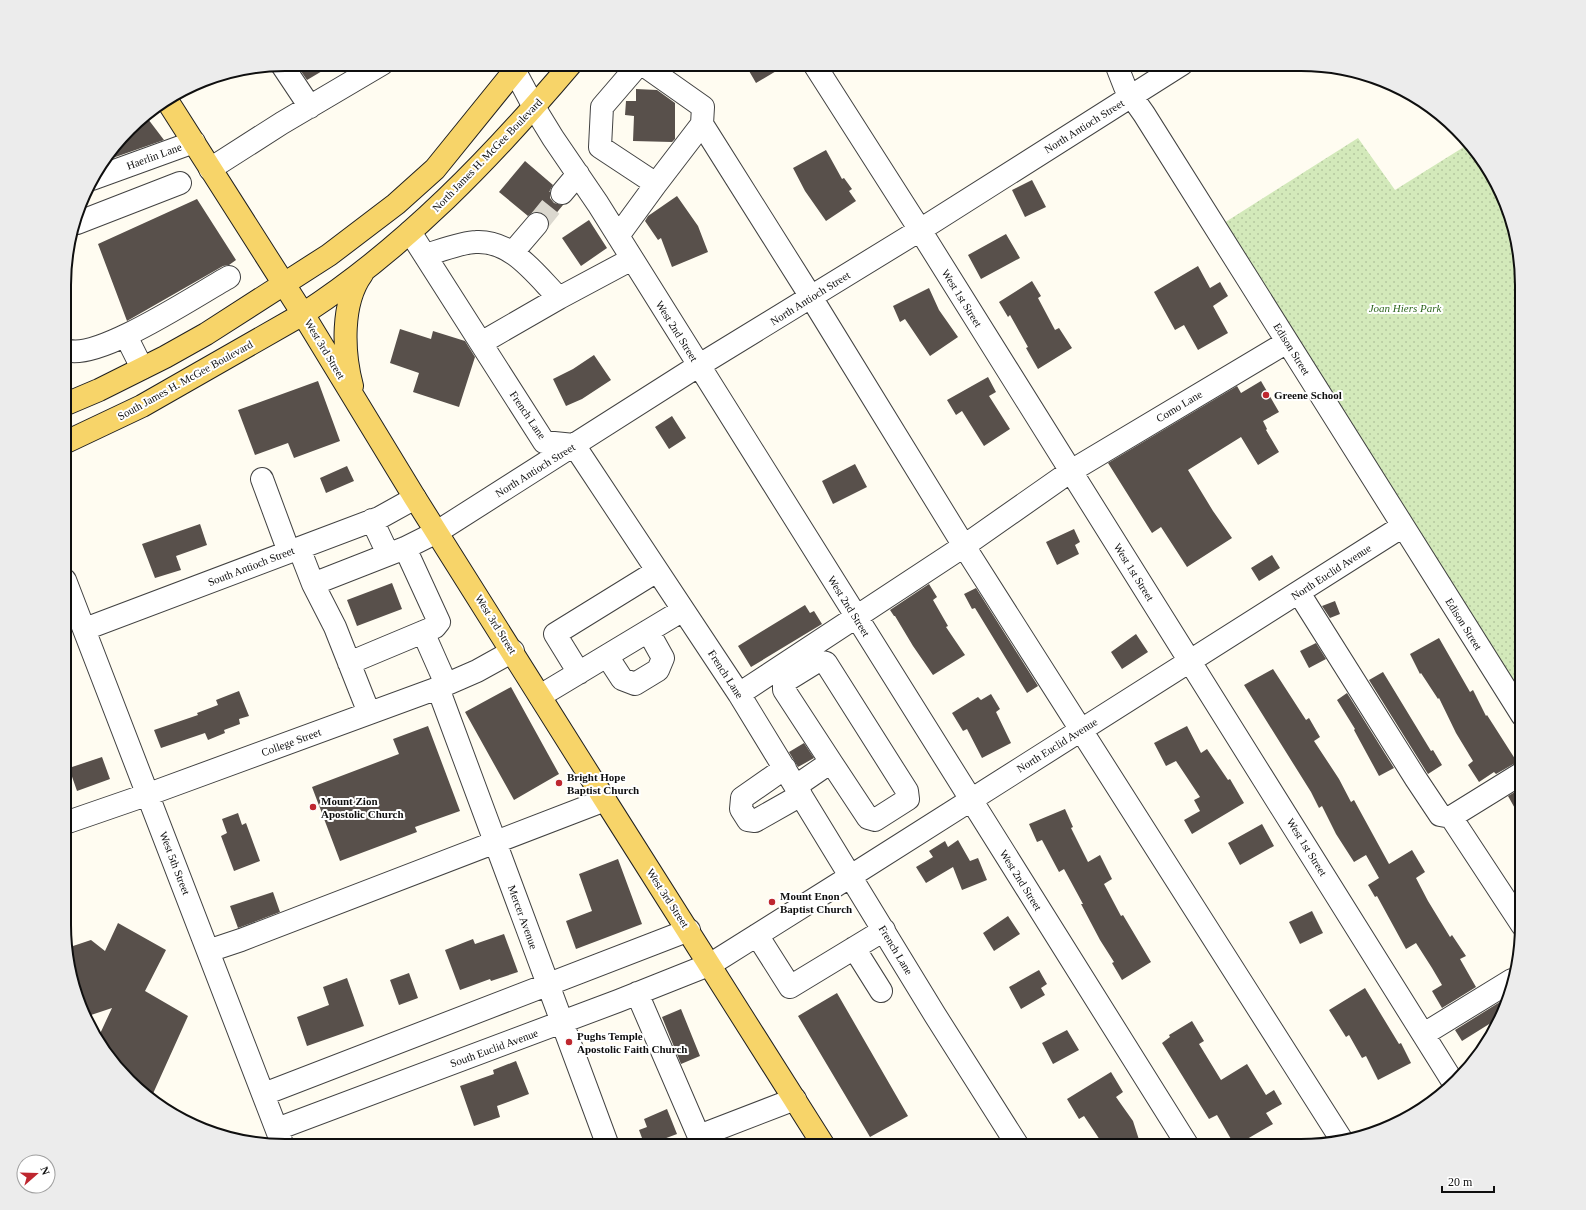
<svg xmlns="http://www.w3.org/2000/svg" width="1586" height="1210" font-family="'Times New Roman',serif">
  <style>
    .park { fill: url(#park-dots) }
    .building { fill: #58504b }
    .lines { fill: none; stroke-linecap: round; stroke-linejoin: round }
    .minor-tunnel { stroke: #dbd8cf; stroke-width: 22; stroke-dasharray: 22 11; stroke-linecap: butt }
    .minor-casing { stroke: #424242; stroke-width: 24 }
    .major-casing { stroke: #202020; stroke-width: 24 }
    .minor { stroke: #fff; stroke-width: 22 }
    .major { stroke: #f7d469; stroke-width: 22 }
    .poi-dot { fill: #be272f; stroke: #fff; stroke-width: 1.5 }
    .labels { text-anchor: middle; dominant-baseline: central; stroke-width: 4; stroke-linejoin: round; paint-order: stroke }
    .street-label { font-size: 11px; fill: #0f0f0f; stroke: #fff }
    .park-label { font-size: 11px; font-style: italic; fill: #2e671f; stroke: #fff }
    .poi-label { font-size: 11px; font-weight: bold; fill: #0f0f0f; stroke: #fff; text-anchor: start }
    .rim { fill: none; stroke: #0f0f0f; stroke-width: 2 }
  </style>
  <defs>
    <pattern id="park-dots" width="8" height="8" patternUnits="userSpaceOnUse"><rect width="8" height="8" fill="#d3e9ba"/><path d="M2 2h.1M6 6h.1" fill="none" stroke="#b4c79f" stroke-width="1.8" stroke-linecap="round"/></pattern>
  </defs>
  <rect width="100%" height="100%" fill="#fffcf1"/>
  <!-- park -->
  <path class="park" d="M 1358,138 L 1395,190 L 1467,145 L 1499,187 L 1518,241 L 1522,284 L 1522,715 L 1216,228 Z"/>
  <!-- building -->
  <path class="building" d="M 296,64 L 334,64 L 307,80 Z
    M 745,64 L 788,64 L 756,83 Z
    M 636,89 L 657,90 L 675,103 L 675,139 L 672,142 L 633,141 L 634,116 L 625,115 L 626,101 L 636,101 Z
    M 148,119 L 164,140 L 104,161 L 128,133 Z
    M 826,150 L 842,179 L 844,178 L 852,189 L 849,191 L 856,201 L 826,221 L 805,191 L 793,168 Z
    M 525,161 L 553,185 L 550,190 L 550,198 L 554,203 L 563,205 L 549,222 L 545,215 L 540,212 L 533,212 L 528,216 L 499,192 Z
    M 1032,180 L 1046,207 L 1025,217 L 1012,190 Z
    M 677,196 L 698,226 L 708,252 L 672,267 L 661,238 L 658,240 L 645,221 L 648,216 Z
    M 197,199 L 236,260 L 229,265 L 223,266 L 127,321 L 98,244 Z
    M 589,220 L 607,248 L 581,266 L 562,238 Z
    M 1006,234 L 1020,258 L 981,279 L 968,255 Z
    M 1198,266 L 1210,288 L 1220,282 L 1228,296 L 1213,306 L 1228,333 L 1198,350 L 1184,325 L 1175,330 L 1154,292 Z
    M 1032,281 L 1041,296 L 1038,298 L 1055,330 L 1059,328 L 1072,348 L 1038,369 L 1026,348 L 1028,347 L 1010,315 L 1008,317 L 999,302 Z
    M 929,288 L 939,310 L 958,337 L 930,356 L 905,319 L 900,322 L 893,306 Z
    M 400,329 L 431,339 L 433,331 L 465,341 L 475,357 L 459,407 L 413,392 L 419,373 L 390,363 Z
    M 594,355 L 611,380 L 582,399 L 566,406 L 553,379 L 573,369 Z
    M 988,377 L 996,392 L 989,396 L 1010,429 L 984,446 L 962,411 L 956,415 L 947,400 Z
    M 318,381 L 340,441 L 294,458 L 288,443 L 255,455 L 238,410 Z
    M 1261,381 L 1279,412 L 1263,421 L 1267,429 L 1266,430 L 1279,452 L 1258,465 L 1241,437 L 1188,470 L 1213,511 L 1232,538 L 1187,567 L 1161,527 L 1152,533 L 1108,463 L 1237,386 L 1241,393 Z
    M 672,416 L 686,438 L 669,449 L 655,427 Z
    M 855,464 L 867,487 L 833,504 L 822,481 Z
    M 347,466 L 354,481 L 326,493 L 320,478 Z
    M 200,524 L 207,545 L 176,556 L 181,570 L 155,578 L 142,544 Z
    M 1074,529 L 1080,542 L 1075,545 L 1079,554 L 1057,565 L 1046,542 Z
    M 1272,555 L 1280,568 L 1259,581 L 1251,568 Z
    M 392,583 L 402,609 L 357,626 L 347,600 Z
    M 929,584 L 937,597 L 933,600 L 948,626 L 946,627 L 965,655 L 933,675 L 913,646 L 895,616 L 894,616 L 890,610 Z
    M 976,588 L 1038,686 L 1027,693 L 975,608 L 972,609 L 964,594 Z
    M 1335,601 L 1340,614 L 1330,618 L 1322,606 Z
    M 805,605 L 810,613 L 814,611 L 822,624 L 751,667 L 738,646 Z
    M 1136,634 L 1148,652 L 1122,669 L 1111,652 Z
    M 1439,638 L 1470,692 L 1473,690 L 1486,716 L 1487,715 L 1517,762 L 1496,774 L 1494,772 L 1479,782 L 1468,765 L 1473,761 L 1456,733 L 1439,698 L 1438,699 L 1421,673 L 1420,674 L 1410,654 Z
    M 1316,643 L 1326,659 L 1309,668 L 1300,651 Z
    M 1273,669 L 1306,720 L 1309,718 L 1320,737 L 1314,741 L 1339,779 L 1351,802 L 1354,800 L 1389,864 L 1412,850 L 1425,872 L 1416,878 L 1428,901 L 1450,937 L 1452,935 L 1466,956 L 1460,959 L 1476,987 L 1442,1008 L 1432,991 L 1442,985 L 1432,968 L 1416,943 L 1406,949 L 1377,896 L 1375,897 L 1368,885 L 1379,878 L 1366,855 L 1354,862 L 1336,834 L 1322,806 L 1319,808 L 1311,792 L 1244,685 Z
    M 1383,672 L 1431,751 L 1433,750 L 1442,765 L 1428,774 L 1369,680 Z
    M 511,687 L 559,774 L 514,800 L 465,712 Z
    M 239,691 L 249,716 L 239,719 L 240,724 L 224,730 L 225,733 L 208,740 L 205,733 L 161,748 L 154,730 L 198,715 L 197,713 L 218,705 L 216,700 Z
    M 1347,693 L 1394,768 L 1379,776 L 1354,730 L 1355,729 L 1337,700 Z
    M 991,694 L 1000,709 L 996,712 L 1011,743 L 982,758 L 967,729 L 963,731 L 952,713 L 978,697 L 981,700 Z
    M 428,726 L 460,811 L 415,827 L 417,832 L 340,861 L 312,787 L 399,754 L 393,739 Z
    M 1187,726 L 1201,753 L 1207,749 L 1228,780 L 1230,779 L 1244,803 L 1192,834 L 1184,820 L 1200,811 L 1194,800 L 1200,797 L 1176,761 L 1166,766 L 1154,743 Z
    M 804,743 L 814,758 L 798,767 L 789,752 Z
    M 102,757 L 110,779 L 77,791 L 69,768 Z
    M 1522,788 L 1522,821 L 1508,796 Z
    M 1065,809 L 1073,827 L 1071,828 L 1088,862 L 1100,855 L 1112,879 L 1104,884 L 1121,916 L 1123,915 L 1151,962 L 1122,980 L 1112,963 L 1114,962 L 1100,940 L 1081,904 L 1083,904 L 1064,869 L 1059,872 L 1042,840 L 1037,842 L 1029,824 Z
    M 238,813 L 242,825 L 246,823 L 260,861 L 234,871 L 221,836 L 227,833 L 222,819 Z
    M 1262,824 L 1274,846 L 1240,865 L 1228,843 Z
    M 958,840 L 970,861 L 978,858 L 987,880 L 962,890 L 953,867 L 926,883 L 916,867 L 933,857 L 929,851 L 945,841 L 948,847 Z
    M 618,859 L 642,924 L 576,949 L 566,921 L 592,911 L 579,874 Z
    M 273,892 L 280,912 L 238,928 L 230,906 Z
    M 1312,911 L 1323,933 L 1300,944 L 1289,922 Z
    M 1008,916 L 1020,934 L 994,951 L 983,933 Z
    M 118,923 L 166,950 L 145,991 L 188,1016 L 151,1098 L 139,1091 L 98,1038 L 112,1008 L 85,1017 L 67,948 L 91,940 L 105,951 Z
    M 504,934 L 518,972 L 491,981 L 490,979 L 460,990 L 445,950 L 473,939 L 475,944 Z
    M 1039,970 L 1047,984 L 1041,988 L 1045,995 L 1021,1009 L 1009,987 Z
    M 409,973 L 418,998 L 399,1005 L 390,980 Z
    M 347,978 L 364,1026 L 307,1046 L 297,1017 L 329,1005 L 323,987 Z
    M 1365,988 L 1399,1044 L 1401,1043 L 1411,1063 L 1378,1080 L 1366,1056 L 1362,1058 L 1349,1035 L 1346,1037 L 1329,1010 Z
    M 837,993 L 908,1116 L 870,1137 L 798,1016 Z
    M 1508,997 L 1504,1012 L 1493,1018 L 1494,1021 L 1462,1041 L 1455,1030 Z
    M 681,1009 L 700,1056 L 681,1064 L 662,1017 Z
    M 1192,1021 L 1204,1041 L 1199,1044 L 1221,1080 L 1247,1064 L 1266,1095 L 1274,1090 L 1282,1104 L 1266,1113 L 1273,1124 L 1235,1146 L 1217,1115 L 1209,1119 L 1162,1043 L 1170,1037 L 1169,1035 Z
    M 1067,1030 L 1079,1050 L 1053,1064 L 1042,1043 Z
    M 516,1061 L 529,1094 L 497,1106 L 500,1117 L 474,1126 L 460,1086 L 494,1074 L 493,1070 Z
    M 1111,1072 L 1123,1092 L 1116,1097 L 1133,1121 L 1141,1146 L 1104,1146 L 1084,1116 L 1079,1119 L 1067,1099 Z
    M 667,1109 L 677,1134 L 645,1146 L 639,1130 L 647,1127 L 644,1119 Z"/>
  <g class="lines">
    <!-- minor-tunnel -->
    <path class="minor-tunnel" d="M 537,224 L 562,193"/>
    <defs>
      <path id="minor" d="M 511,64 L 534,107 L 553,138 L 598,204 L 1188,1146
        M 642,64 L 703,107 L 702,124 L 656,184
        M 814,64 L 920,230 L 1453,1082
        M 1116,64 L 1125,87 L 1144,114 L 1522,715
        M 282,65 L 310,107
        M 702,124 L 811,297 L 964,546 L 1343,1142
        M 210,169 L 282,123 L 382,64
        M 92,179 L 194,142
        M 562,193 L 578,174
        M 77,223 L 180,183
        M 410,232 L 544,442 L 574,445 L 739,694 L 935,1015 L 1018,1146
        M 618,236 L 656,184 L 600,147 L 602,107 L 639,64
        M 513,252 L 537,224
        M 426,255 C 439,251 463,242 476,242 C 512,240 536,275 559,298 L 632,259
        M 126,336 L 142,368
        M 481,343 L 559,298
        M 66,350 C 97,362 198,294 229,277
        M 262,479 L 289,552
        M 372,520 L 388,554
        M 299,548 L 313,584 L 335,627 L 369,713
        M 65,580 L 283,1146
        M 313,584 L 405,548 L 437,532 L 698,366 L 920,230 L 1182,64
        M 1299,593 L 1416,779 L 1440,815 L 1451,817 L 1522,773
        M 85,629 L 379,518 L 415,498
        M 423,632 L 446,684
        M 607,656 L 622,679 L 635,684 L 658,670 L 663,658 L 648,631
        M 349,663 L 435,627 L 439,622 L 405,548
        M 579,673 L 555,634 L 657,571
        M 438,688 L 608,1146
        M 739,694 L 964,546 L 1071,471 L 1287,342
        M 540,696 L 683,610
        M 785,768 L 742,798 L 741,809 L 748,820 L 755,821 L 801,795
        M 796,786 L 831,762 L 784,690 L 784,682 L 818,661 L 826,663 L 907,791 L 908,799 L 875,820 L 868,818 L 831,762
        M 1451,817 L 1522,925
        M 65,823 L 149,794 L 438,688 L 477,671 L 513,651
        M 757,935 L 790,987 L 884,930
        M 854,948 L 881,991
        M 208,951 L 241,940 L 605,800
        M 637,993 L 703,1146
        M 1424,1034 L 1512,980
        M 264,1094 L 689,930
        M 277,1129 L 618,1001 L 711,964 L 851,876 L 1403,526
        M 699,1136 L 795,1099"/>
      <path id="major" d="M 168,102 L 303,314 L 415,498 L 605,800 L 824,1146
        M 352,386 C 343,352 341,303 362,274
        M 66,404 L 99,390 L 165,357 L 206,334 L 329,255 L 396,204 L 435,169 L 520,64
        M 66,442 L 142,406 L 303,314 C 406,247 492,157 571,64"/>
    </defs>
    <!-- minor casing -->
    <use href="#minor" class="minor-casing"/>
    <!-- major casing -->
    <use href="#major" class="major-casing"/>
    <!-- minor -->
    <use href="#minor" class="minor"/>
    <!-- major -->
    <use href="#major" class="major"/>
  </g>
  <!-- markers -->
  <g class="poi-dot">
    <circle cx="1266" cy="395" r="4"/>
    <circle cx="559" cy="783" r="4"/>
    <circle cx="313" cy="807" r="4"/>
    <circle cx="772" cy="902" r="4"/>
    <circle cx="569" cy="1042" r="4"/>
  </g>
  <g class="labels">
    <!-- street labels -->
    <g class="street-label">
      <text transform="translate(1084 126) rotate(-32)">North Antioch Street</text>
      <text transform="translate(487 155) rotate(-46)">North James H. McGee Boulevard</text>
      <text transform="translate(154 156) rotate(-20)">Haerlin Lane</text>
      <text transform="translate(810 298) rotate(-32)">North Antioch Street</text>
      <text transform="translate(962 298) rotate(58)">West 1st Street</text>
      <text transform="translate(677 331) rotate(58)">West 2nd Street</text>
      <text transform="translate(325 349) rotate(59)">West 3rd Street</text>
      <text transform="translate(1292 349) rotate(58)">Edison Street</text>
      <text transform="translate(185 380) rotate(-29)">South James H. McGee Boulevard</text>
      <text transform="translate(1179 406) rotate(-31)">Como Lane</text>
      <text transform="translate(528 415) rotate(56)">French Lane</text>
      <text transform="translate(535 470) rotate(-32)">North Antioch Street</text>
      <text transform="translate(251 566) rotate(-21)">South Antioch Street</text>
      <text transform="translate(1134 572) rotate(58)">West 1st Street</text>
      <text transform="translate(1331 572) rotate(-33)">North Euclid Avenue</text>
      <text transform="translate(849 606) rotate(58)">West 2nd Street</text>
      <text transform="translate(496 624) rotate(58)">West 3rd Street</text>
      <text transform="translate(1464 624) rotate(58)">Edison Street</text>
      <text transform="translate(726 674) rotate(57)">French Lane</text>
      <text transform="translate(291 742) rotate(-20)">College Street</text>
      <text transform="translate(1057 745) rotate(-32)">North Euclid Avenue</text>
      <text transform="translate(1307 847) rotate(58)">West 1st Street</text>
      <text transform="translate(175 863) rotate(69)">West 5th Street</text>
      <text transform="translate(1021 880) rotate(58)">West 2nd Street</text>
      <text transform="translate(668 898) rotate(57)">West 3rd Street</text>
      <text transform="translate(523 917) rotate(70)">Mercer Avenue</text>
      <text transform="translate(896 950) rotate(59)">French Lane</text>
      <text transform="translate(494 1048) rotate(-20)">South Euclid Avenue</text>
    </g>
    <!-- park labels -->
    <g class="park-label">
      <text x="1405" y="308">Joan Hiers Park</text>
    </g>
    <!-- poi labels -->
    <g class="poi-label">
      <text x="1274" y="395">Greene School</text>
      <text x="567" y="777">Bright Hope<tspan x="567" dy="13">Baptist Church</tspan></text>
      <text x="321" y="801">Mount Zion<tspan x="321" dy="13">Apostolic Church</tspan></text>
      <text x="780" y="896">Mount Enon<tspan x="780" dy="13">Baptist Church</tspan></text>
      <text x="577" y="1036">Pughs Temple<tspan x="577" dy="13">Apostolic Faith Church</tspan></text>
    </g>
  </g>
  <!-- crop -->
  <path d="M0 0H1586V1210H0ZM285 71H1301A214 214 0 0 1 1515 285V925A214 214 0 0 1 1301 1139H285A214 214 0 0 1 71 925V285A214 214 0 0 1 285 71Z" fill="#ececec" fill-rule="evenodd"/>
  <path class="rim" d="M285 71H1301A214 214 0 0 1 1515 285V925A214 214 0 0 1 1301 1139H285A214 214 0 0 1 71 925V285A214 214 0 0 1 285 71Z"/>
  <!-- north arrow -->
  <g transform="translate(36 1174) rotate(70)"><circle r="19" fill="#ffffff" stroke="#9f9f9f"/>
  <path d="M0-3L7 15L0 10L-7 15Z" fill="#be272f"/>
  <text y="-6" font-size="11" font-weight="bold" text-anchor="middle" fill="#0f0f0f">N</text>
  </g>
  <!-- scale -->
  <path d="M1442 1186v6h52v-6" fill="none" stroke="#0f0f0f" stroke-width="2"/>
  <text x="1448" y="1186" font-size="12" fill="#0f0f0f" stroke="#ffffff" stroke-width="3" paint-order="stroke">20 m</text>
</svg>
